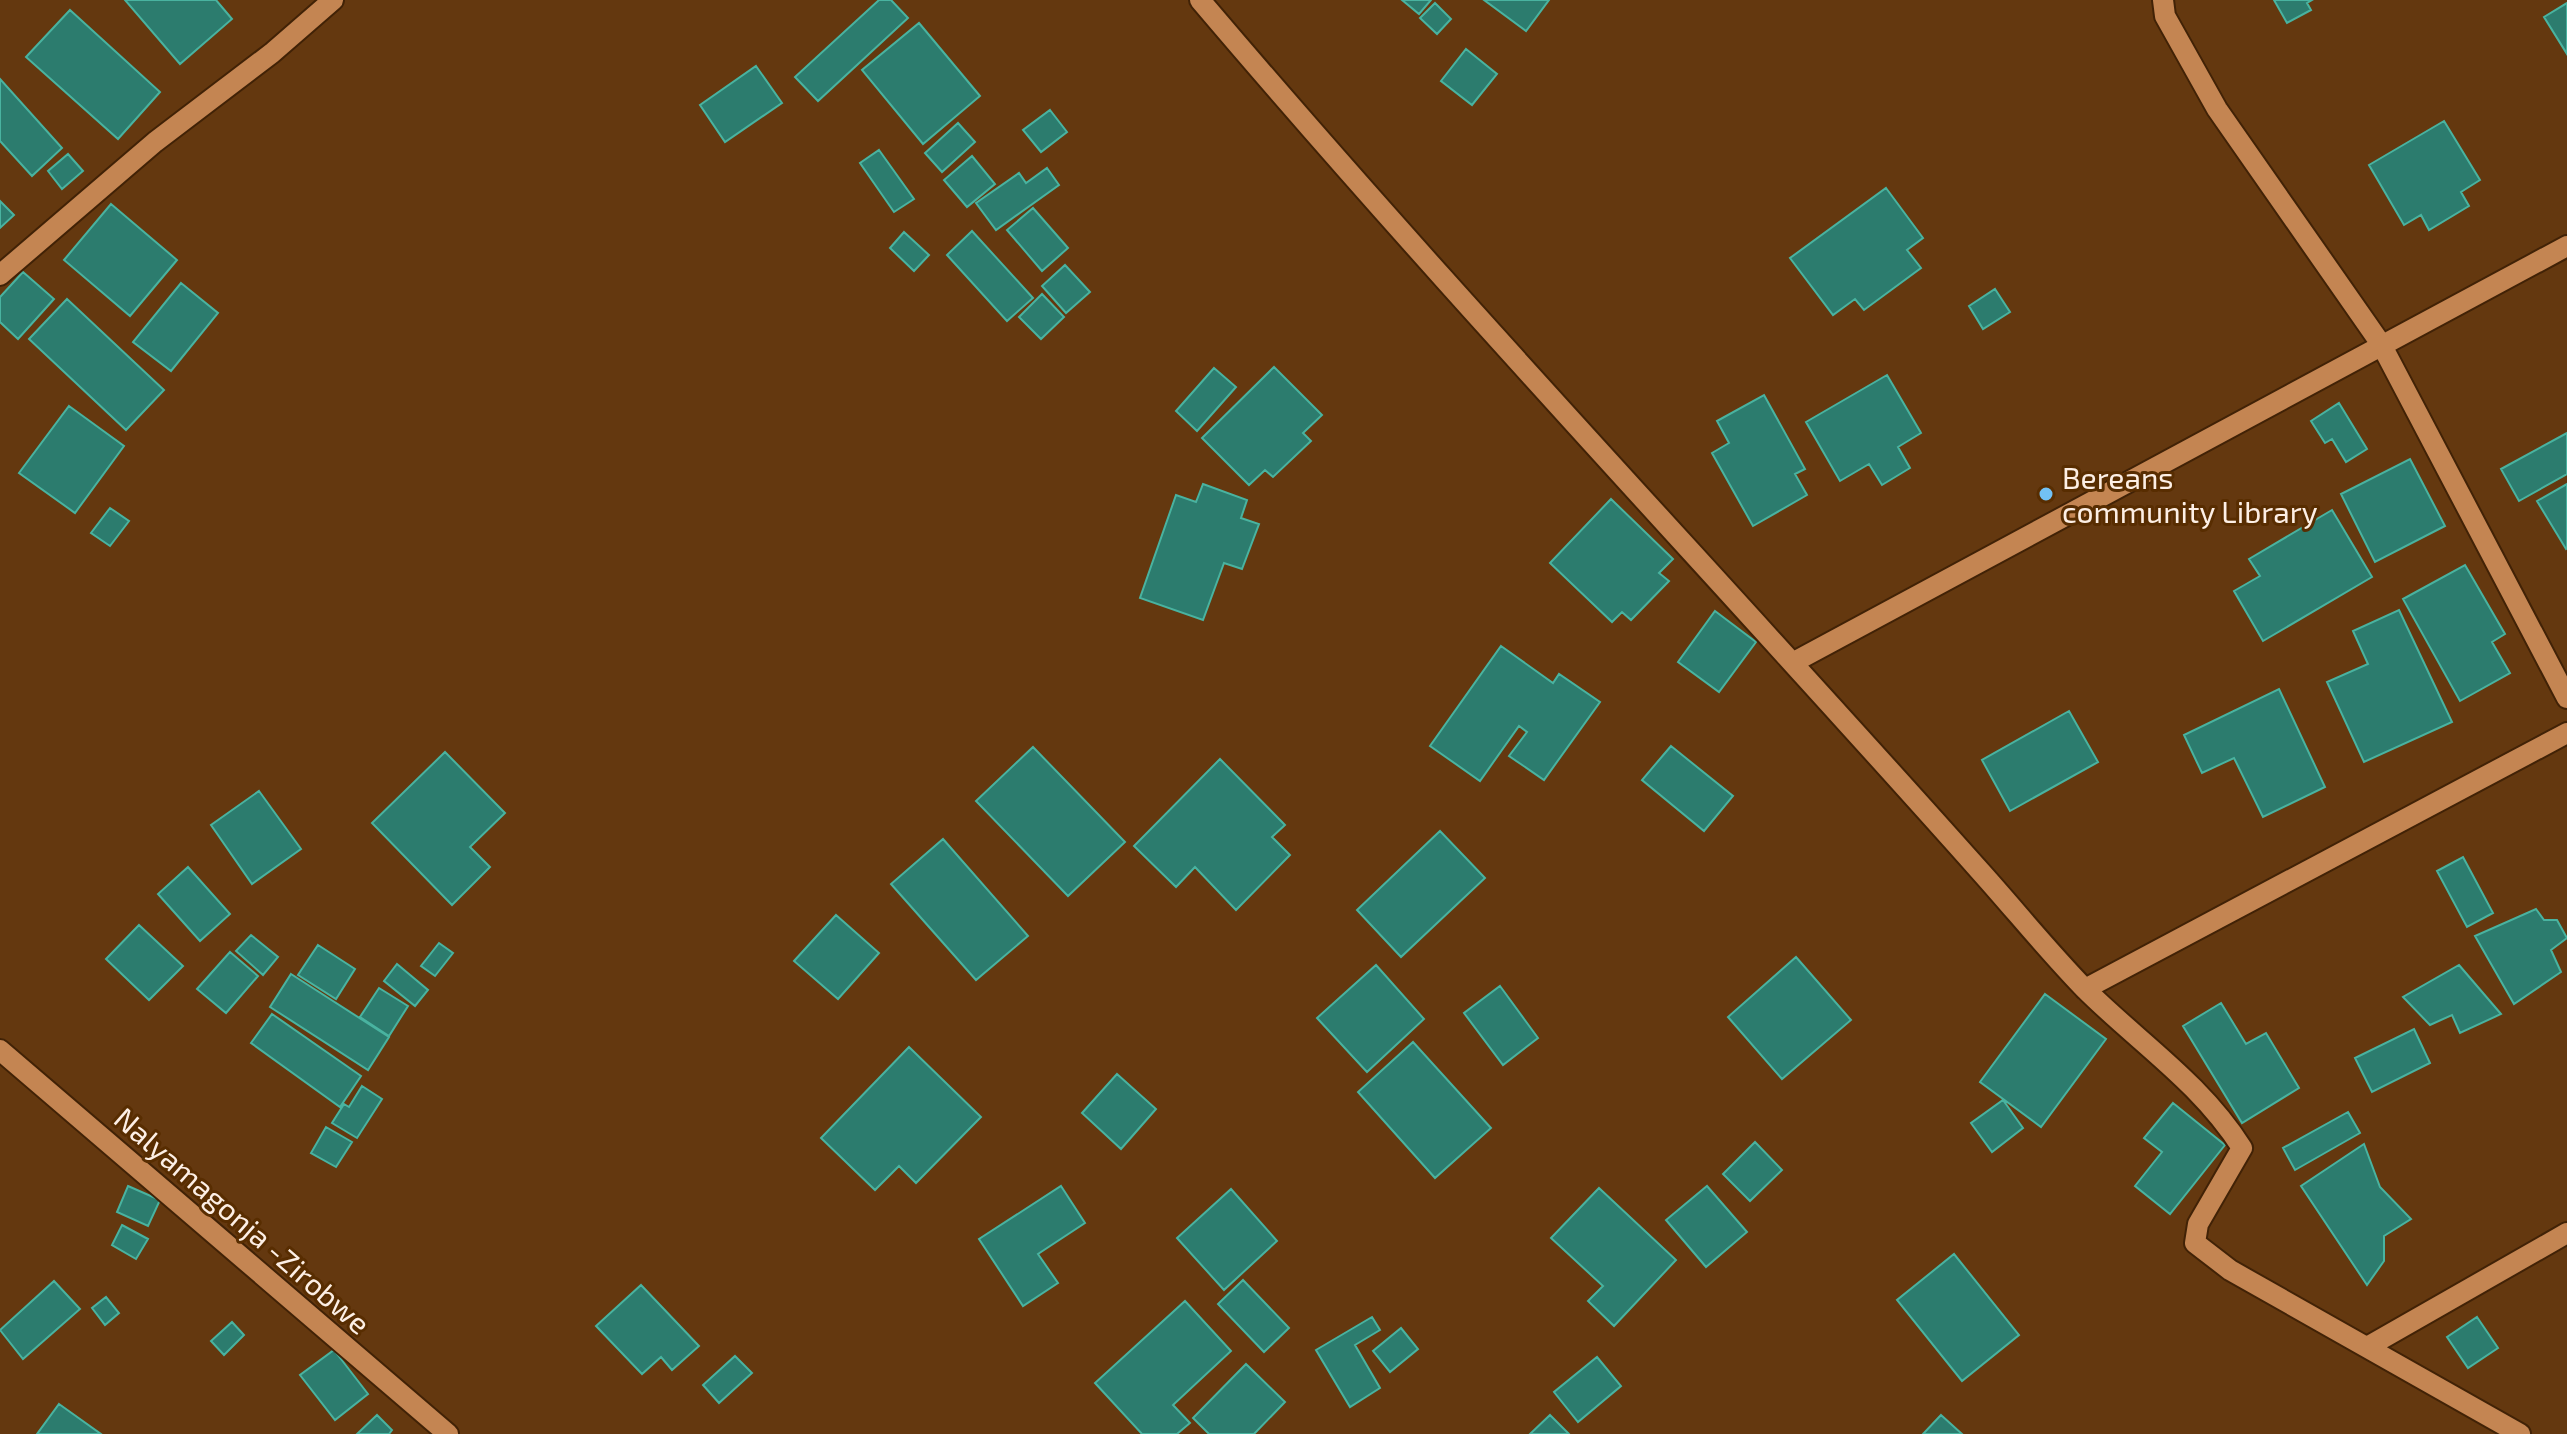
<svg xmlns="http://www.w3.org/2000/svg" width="2567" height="1434" font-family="'Exo 2',sans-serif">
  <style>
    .building { fill: #2c7c6e; stroke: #49b3a0; stroke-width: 2 }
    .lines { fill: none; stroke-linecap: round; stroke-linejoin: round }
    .street-casing { stroke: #412206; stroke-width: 24 }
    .street { stroke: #c48552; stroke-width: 20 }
    .poi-dot { fill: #72c1f5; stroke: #582d01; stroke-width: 3 }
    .labels { text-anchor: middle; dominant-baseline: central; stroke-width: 6; stroke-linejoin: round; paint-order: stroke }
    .poi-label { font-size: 30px; fill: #fdefe5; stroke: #582d01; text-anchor: start }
    .street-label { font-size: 30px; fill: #fdefe5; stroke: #582d01 }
  </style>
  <rect width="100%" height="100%" fill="#64380f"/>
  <!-- building -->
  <path class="building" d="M 125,0 L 216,0 L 232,19 L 180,64 Z
    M 879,0 L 891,0 L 908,18 L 818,101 L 795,77 Z
    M 1402,0 L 1431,0 L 1419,14 Z
    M 1484,0 L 1549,0 L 1526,31 Z
    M 2274,0 L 2312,0 L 2307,3 L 2311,10 L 2287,23 Z
    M 1435,3 L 1451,19 L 1437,34 L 1420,18 Z
    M 2567,3 L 2567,54 L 2544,17 Z
    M 70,10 L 160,92 L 118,139 L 26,57 Z
    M 919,23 L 980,96 L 923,144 L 862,70 Z
    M 1466,49 L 1497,74 L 1472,105 L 1441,81 Z
    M 756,66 L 782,103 L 725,142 L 700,105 Z
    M 0,79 L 62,148 L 32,176 L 0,141 Z
    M 1050,110 L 1067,132 L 1041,152 L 1023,130 Z
    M 2444,121 L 2480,180 L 2461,192 L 2469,206 L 2429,230 L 2421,215 L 2404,225 L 2369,165 Z
    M 958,123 L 975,142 L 942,172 L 925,153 Z
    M 879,150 L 914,199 L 894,212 L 860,163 Z
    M 68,154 L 83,171 L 62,189 L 48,171 Z
    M 972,156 L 995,184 L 967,207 L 944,180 Z
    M 1047,168 L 1059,185 L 996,230 L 976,203 L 1019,173 L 1026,183 Z
    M 1886,188 L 1923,238 L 1907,250 L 1921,268 L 1864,310 L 1855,299 L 1833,315 L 1790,258 Z
    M 0,201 L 14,215 L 0,228 Z
    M 111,204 L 177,260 L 130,316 L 64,260 Z
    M 1033,208 L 1068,248 L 1042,271 L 1007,230 Z
    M 972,231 L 1033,298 L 1007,321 L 947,255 Z
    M 904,232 L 929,255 L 914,271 L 890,248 Z
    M 1065,265 L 1090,292 L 1066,313 L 1042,286 Z
    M 23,272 L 54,299 L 18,339 L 0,322 L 0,297 Z
    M 181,283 L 218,313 L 171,371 L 133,342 Z
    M 1995,289 L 2010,312 L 1983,329 L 1969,306 Z
    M 1042,294 L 1064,317 L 1041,339 L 1019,317 Z
    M 67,299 L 164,390 L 126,430 L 29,339 Z
    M 1274,367 L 1322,415 L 1303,433 L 1311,441 L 1273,477 L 1265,470 L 1249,485 L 1202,438 Z
    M 1214,368 L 1236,387 L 1197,431 L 1176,411 Z
    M 1887,375 L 1921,433 L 1898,447 L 1910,468 L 1882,485 L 1869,464 L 1840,481 L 1806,422 Z
    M 1764,395 L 1805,469 L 1795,474 L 1807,495 L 1753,526 L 1712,453 L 1729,443 L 1717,421 Z
    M 2339,403 L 2367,449 L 2346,462 L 2332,439 L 2325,443 L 2311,421 Z
    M 69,406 L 124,446 L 75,513 L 19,473 Z
    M 2567,433 L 2567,474 L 2519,501 L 2501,469 Z
    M 2410,459 L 2445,526 L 2375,562 L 2341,494 Z
    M 1203,484 L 1247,500 L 1241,518 L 1259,524 L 1242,569 L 1224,563 L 1203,620 L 1140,598 L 1176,495 L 1196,502 Z
    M 2567,484 L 2567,548 L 2566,549 L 2537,501 Z
    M 1611,499 L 1673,559 L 1659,573 L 1669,581 L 1631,620 L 1622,612 L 1612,622 L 1550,563 Z
    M 110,508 L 129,521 L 110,546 L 91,533 Z
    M 2332,510 L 2372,577 L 2263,641 L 2234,591 L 2260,576 L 2249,559 Z
    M 2465,565 L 2505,634 L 2492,642 L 2510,673 L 2460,701 L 2403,599 Z
    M 2399,610 L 2452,722 L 2364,762 L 2327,682 L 2368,664 L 2353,631 Z
    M 1715,611 L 1756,642 L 1719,692 L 1678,662 Z
    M 1501,646 L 1553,683 L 1559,674 L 1600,702 L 1544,780 L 1509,756 L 1527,732 L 1519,726 L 1480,781 L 1430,746 Z
    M 2279,689 L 2325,787 L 2263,817 L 2234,758 L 2202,773 L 2184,735 Z
    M 2069,711 L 2098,762 L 2010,811 L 1982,760 Z
    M 1671,746 L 1733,796 L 1704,831 L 1642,780 Z
    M 1033,747 L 1125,842 L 1068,896 L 976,801 Z
    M 445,752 L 505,813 L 470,847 L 490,867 L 452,905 L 372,823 Z
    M 1220,759 L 1285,825 L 1272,837 L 1290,855 L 1236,910 L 1195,867 L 1176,887 L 1134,846 Z
    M 259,791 L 301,849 L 252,884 L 211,825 Z
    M 1440,831 L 1485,878 L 1401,957 L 1357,910 Z
    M 943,839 L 1028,936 L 976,980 L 891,884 Z
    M 2463,857 L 2493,913 L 2467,927 L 2437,871 Z
    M 188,867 L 230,914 L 200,941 L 158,894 Z
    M 2536,909 L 2544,920 L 2557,920 L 2567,938 L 2551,950 L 2561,972 L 2514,1004 L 2475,936 Z
    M 836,915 L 879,953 L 838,999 L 794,961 Z
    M 139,925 L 183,966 L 149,1000 L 106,959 Z
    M 251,935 L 278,957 L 263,975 L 236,951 Z
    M 439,943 L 453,953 L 435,976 L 421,966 Z
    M 318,945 L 355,969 L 336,999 L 298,975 Z
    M 230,952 L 258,976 L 226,1013 L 197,989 Z
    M 1796,957 L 1851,1020 L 1782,1079 L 1728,1017 Z
    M 397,964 L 428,990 L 415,1006 L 384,981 Z
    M 1376,965 L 1424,1019 L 1367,1072 L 1317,1018 Z
    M 2459,965 L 2501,1014 L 2460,1033 L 2452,1015 L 2430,1025 L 2403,997 Z
    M 291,974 L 389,1037 L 368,1070 L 270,1007 Z
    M 1500,986 L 1538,1038 L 1503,1065 L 1464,1013 Z
    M 379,988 L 408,1006 L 389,1036 L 360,1017 Z
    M 2045,994 L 2106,1039 L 2041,1127 L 1980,1082 Z
    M 2221,1003 L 2246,1044 L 2266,1033 L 2299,1088 L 2242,1123 L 2183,1026 Z
    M 272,1014 L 361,1076 L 340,1107 L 251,1043 Z
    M 2414,1029 L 2430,1063 L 2372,1092 L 2355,1058 Z
    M 1413,1042 L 1491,1128 L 1435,1178 L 1358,1092 Z
    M 909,1047 L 981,1117 L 916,1183 L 899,1166 L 875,1190 L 821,1138 Z
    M 1117,1074 L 1156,1109 L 1121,1149 L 1082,1113 Z
    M 362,1086 L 382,1099 L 357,1138 L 332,1123 L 344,1104 L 349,1107 Z
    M 2003,1100 L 2023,1128 L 1992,1152 L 1971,1123 Z
    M 2173,1103 L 2225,1145 L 2170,1214 L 2135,1186 L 2162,1152 L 2144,1138 Z
    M 2348,1112 L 2360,1133 L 2295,1170 L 2283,1148 Z
    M 326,1127 L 352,1142 L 336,1167 L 311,1153 Z
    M 1755,1142 L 1782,1170 L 1750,1201 L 1723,1174 Z
    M 2364,1144 L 2380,1187 L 2411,1219 L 2384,1236 L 2384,1261 L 2367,1285 L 2301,1186 Z
    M 128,1186 L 160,1200 L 148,1226 L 117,1212 Z
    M 1061,1186 L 1085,1223 L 1038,1254 L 1058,1283 L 1023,1306 L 979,1239 Z
    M 1707,1186 L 1747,1232 L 1706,1267 L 1666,1220 Z
    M 1599,1188 L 1676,1260 L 1614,1326 L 1588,1301 L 1603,1286 L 1551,1238 Z
    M 1231,1189 L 1277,1241 L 1224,1290 L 1177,1238 Z
    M 122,1225 L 148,1239 L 136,1259 L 112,1245 Z
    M 1954,1254 L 2019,1335 L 1962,1381 L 1897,1300 Z
    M 1243,1280 L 1289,1328 L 1264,1352 L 1218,1304 Z
    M 54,1281 L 80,1309 L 23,1359 L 0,1330 Z
    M 641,1285 L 699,1346 L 672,1370 L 661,1357 L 642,1374 L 596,1326 Z
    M 106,1297 L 119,1313 L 105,1325 L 92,1308 Z
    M 1185,1301 L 1231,1351 L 1173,1405 L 1190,1423 L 1177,1434 L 1142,1434 L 1095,1383 Z
    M 1372,1317 L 1380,1330 L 1355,1345 L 1380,1388 L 1350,1407 L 1316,1350 Z
    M 2477,1317 L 2498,1348 L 2468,1368 L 2447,1337 Z
    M 232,1322 L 244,1335 L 224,1355 L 211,1341 Z
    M 1401,1328 L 1418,1349 L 1390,1372 L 1373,1351 Z
    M 334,1350 L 368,1394 L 335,1420 L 300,1375 Z
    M 735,1356 L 752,1373 L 719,1403 L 703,1385 Z
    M 1597,1357 L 1621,1386 L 1578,1422 L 1554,1392 Z
    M 1246,1364 L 1285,1402 L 1254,1434 L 1209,1434 L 1193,1418 Z
    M 59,1404 L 101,1434 L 37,1434 Z
    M 377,1415 L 392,1430 L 389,1434 L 357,1434 Z
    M 1550,1415 L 1569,1434 L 1530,1434 Z
    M 1941,1415 L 1962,1434 L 1923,1434 Z"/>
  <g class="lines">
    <defs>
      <path id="street" d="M 1200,0 C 1452,297 1721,580 1980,871 C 2015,910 2048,951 2084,988 C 2138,1042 2200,1082 2242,1148 L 2198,1224 L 2195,1243 L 2230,1270 L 2520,1434
        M 2163,0 L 2165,16 L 2217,109 L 2381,344 L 2567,698
        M 0,275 L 155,142 L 272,53 L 333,0
        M 1794,662 L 2567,246
        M 2085,989 L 2567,733
        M 0,1050 L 448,1434
        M 2369,1346 L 2567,1233"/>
    </defs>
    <!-- street casing -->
    <use href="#street" class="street-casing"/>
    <!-- street -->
    <use href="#street" class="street"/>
  </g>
  <!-- markers -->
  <circle class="poi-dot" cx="2046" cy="494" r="8"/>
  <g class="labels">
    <!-- poi labels -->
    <g class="poi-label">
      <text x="2062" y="477">Bereans<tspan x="2062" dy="34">community Library</tspan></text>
    </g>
    <!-- street labels -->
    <g class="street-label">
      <text transform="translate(243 1220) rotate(41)">Nalyamagonja -Zirobwe</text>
    </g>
  </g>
</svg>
